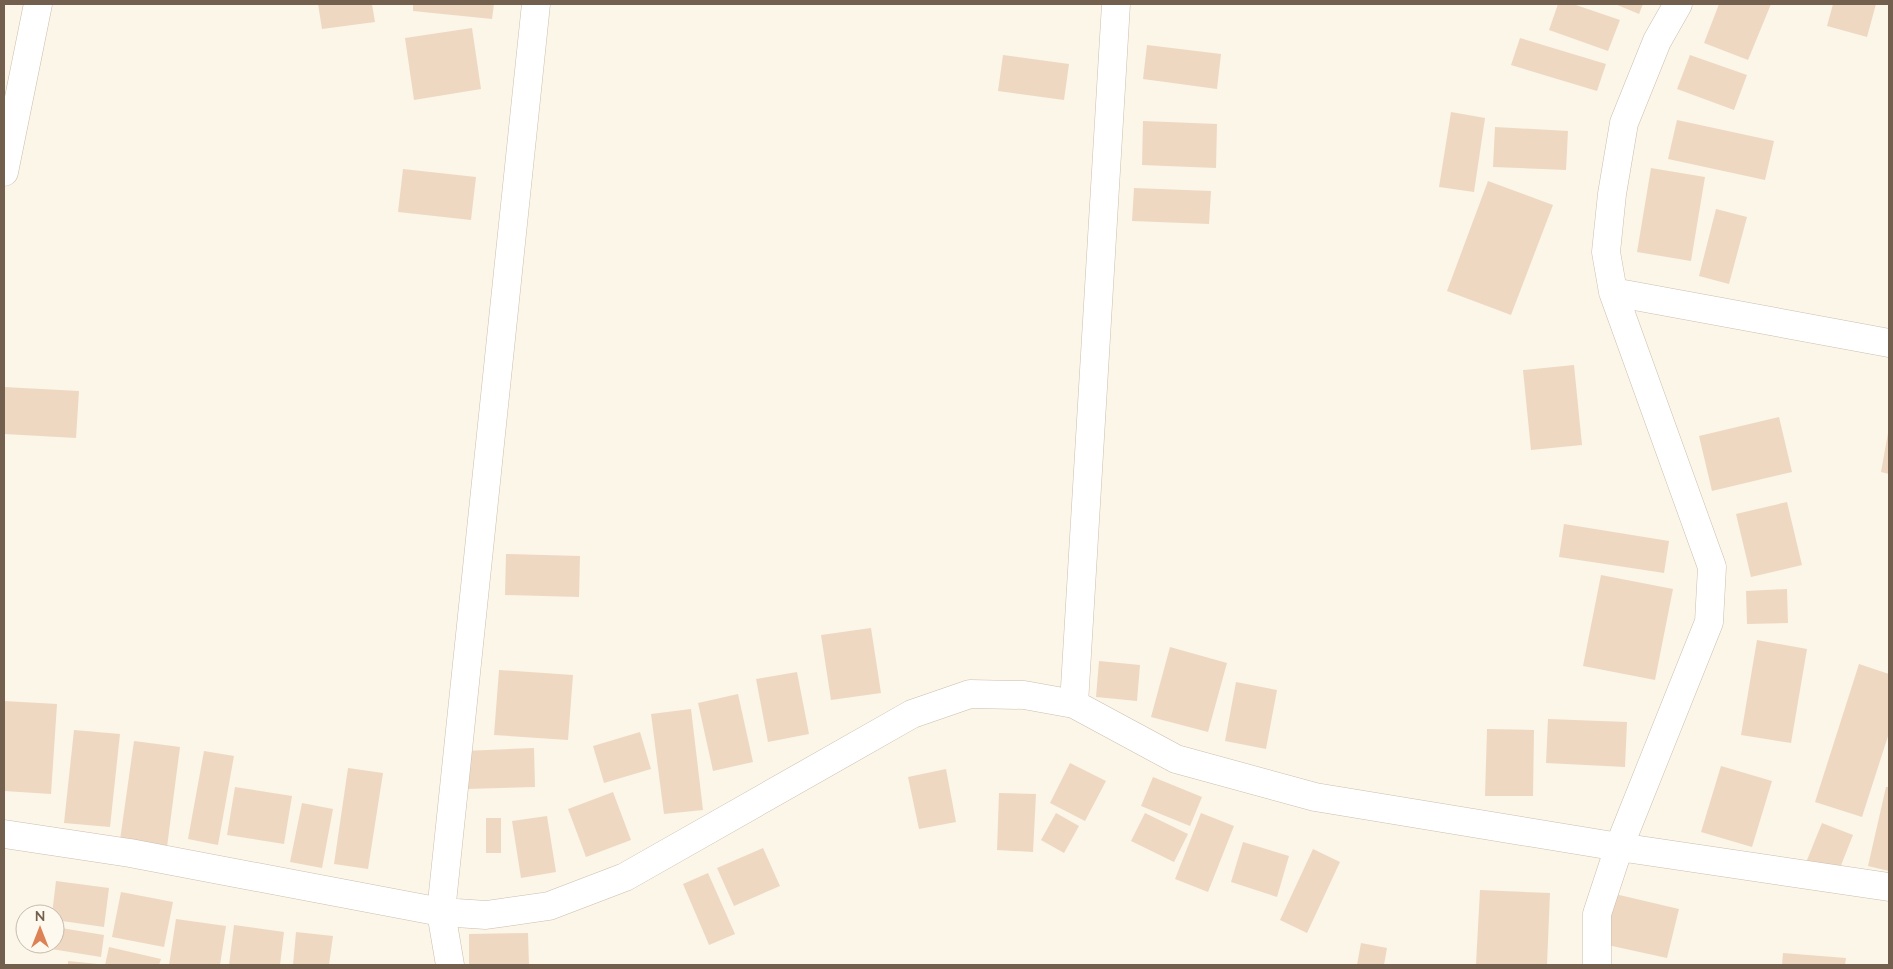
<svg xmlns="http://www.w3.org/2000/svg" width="1893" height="969" font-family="Mulish,sans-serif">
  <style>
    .building { fill: #efd8c1 }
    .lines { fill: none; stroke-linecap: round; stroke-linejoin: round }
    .minor-casing { stroke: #ccbeae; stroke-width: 29 }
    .minor { stroke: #fff; stroke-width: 28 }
  </style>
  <rect width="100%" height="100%" fill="#fbf6e8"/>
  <!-- building -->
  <path class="building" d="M 318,4 L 372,4 L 375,22 L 322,29 Z
    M 413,4 L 494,4 L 492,19 L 413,11 Z
    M 1558,4 L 1573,4 L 1620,20 L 1608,51 L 1549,30 Z
    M 1615,4 L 1643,4 L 1639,14 Z
    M 1719,4 L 1771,4 L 1748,60 L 1704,43 Z
    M 1833,4 L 1876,4 L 1867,37 L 1827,26 Z
    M 472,28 L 481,89 L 414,100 L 405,38 Z
    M 1520,38 L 1606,64 L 1597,91 L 1511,65 Z
    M 1147,45 L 1221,54 L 1217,89 L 1143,79 Z
    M 1003,55 L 1069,64 L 1064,100 L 998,91 Z
    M 1690,55 L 1747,75 L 1734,110 L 1677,89 Z
    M 1451,112 L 1485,118 L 1474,192 L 1439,187 Z
    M 1677,120 L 1774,141 L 1765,180 L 1668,159 Z
    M 1143,121 L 1217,124 L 1216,168 L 1142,165 Z
    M 1495,127 L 1568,131 L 1566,170 L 1493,167 Z
    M 1651,168 L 1705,177 L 1691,261 L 1637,252 Z
    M 403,169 L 476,177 L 471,220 L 398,212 Z
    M 1488,181 L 1553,205 L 1511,315 L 1447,291 Z
    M 1134,188 L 1211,191 L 1209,224 L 1132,221 Z
    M 1716,209 L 1747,217 L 1729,284 L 1699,276 Z
    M 1574,365 L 1582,445 L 1531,450 L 1523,370 Z
    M 4,387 L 79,391 L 76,438 L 4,434 Z
    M 1779,417 L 1792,472 L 1712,491 L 1699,436 Z
    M 1888,433 L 1889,434 L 1889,474 L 1881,472 Z
    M 1787,502 L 1802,565 L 1751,577 L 1736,514 Z
    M 1564,524 L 1669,541 L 1664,573 L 1559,557 Z
    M 506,554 L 580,556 L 579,597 L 505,595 Z
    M 1601,575 L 1673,589 L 1655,680 L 1583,666 Z
    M 1787,589 L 1788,623 L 1747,624 L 1746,591 Z
    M 871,628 L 881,693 L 831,700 L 821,635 Z
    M 1757,640 L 1807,649 L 1791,743 L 1741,735 Z
    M 1170,647 L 1227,663 L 1208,732 L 1151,717 Z
    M 1099,661 L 1140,665 L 1137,701 L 1096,697 Z
    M 1859,664 L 1889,674 L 1889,733 L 1862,817 L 1815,802 Z
    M 499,670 L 573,675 L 568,740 L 494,735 Z
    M 797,672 L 809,734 L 768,742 L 756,679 Z
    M 1236,682 L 1277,690 L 1266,749 L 1225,741 Z
    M 738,694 L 753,762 L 713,771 L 698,703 Z
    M 4,701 L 57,704 L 51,794 L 4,791 Z
    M 691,709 L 703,810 L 664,814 L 651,714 Z
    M 1548,719 L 1627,722 L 1625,767 L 1546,763 Z
    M 1487,729 L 1534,730 L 1533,796 L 1485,796 Z
    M 74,730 L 120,734 L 110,827 L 64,823 Z
    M 640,732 L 651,769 L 604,783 L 593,746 Z
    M 134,741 L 180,747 L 167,847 L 120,840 Z
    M 534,748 L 535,787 L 465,789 L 464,751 Z
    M 204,751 L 234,756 L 218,845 L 188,839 Z
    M 1070,763 L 1106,781 L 1085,821 L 1050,803 Z
    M 1721,766 L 1772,781 L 1752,847 L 1701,832 Z
    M 348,768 L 383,773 L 368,869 L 334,864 Z
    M 946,769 L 956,822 L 919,829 L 908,777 Z
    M 1153,777 L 1202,797 L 1190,826 L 1141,806 Z
    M 235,787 L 292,796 L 284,844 L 227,835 Z
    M 1886,787 L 1889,787 L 1889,871 L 1868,866 Z
    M 613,792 L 631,840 L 586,857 L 568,809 Z
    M 999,793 L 1036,794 L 1033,852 L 997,850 Z
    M 302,803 L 333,809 L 322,868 L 290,862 Z
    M 1056,813 L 1079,826 L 1064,853 L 1041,840 Z
    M 1145,813 L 1188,834 L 1174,862 L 1131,841 Z
    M 1201,813 L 1234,826 L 1208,892 L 1175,879 Z
    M 547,816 L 556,872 L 521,878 L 512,821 Z
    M 486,818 L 501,818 L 501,853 L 486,853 Z
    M 1822,823 L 1853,835 L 1836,878 L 1805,865 Z
    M 1243,842 L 1289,856 L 1277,897 L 1231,882 Z
    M 763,848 L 780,886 L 734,906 L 717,868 Z
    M 1313,849 L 1340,862 L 1307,933 L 1280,920 Z
    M 708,873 L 735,934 L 709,945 L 683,884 Z
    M 56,881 L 109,888 L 104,927 L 55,920 L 55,914 L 52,914 Z
    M 1480,890 L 1550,893 L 1547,965 L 1476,964 Z
    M 121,892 L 173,902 L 164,947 L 112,937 Z
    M 1615,894 L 1679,909 L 1667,958 L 1603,944 Z
    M 176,919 L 226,926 L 220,965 L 169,965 Z
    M 234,925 L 284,932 L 280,965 L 229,965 Z
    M 55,927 L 104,935 L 101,957 L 45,948 L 46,944 L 55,944 Z
    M 296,932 L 333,936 L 329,965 L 293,965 Z
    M 528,933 L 529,965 L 469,965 L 469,934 Z
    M 1361,943 L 1387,948 L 1384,965 L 1357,965 Z
    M 109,947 L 161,959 L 159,965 L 105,965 Z
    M 1783,953 L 1846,958 L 1845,965 L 1782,965 Z
    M 68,961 L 98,964 L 98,965 L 68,965 Z"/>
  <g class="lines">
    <defs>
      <path id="minor" d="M 4,172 L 38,4
        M 1613,292 L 1889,343
        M 1074,704 L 1116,4
        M 4,834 L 130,853 L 441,912 L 486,915 L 549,906 L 625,877 L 912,714 L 970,694 L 1024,695 L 1074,704 L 1176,759 L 1315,797 L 1619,847 L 1889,887
        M 450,965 L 441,912 L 536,4
        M 1597,965 L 1597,914 L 1619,847 L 1709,622 L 1712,567 L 1613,292 L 1606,252 L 1612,194 L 1624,123 L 1657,41 L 1678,4"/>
    </defs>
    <!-- minor casing -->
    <use href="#minor" class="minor-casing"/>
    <!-- minor -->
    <use href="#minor" class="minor"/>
  </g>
  <!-- border -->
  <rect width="1893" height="969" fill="none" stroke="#735f4d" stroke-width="10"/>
  <!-- north arrow -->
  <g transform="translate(40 929)"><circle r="24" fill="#fef9ee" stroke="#c6bbae"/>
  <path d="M0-4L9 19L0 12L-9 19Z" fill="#dc8255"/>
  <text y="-8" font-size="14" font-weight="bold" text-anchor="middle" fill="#735f4d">N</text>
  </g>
</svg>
